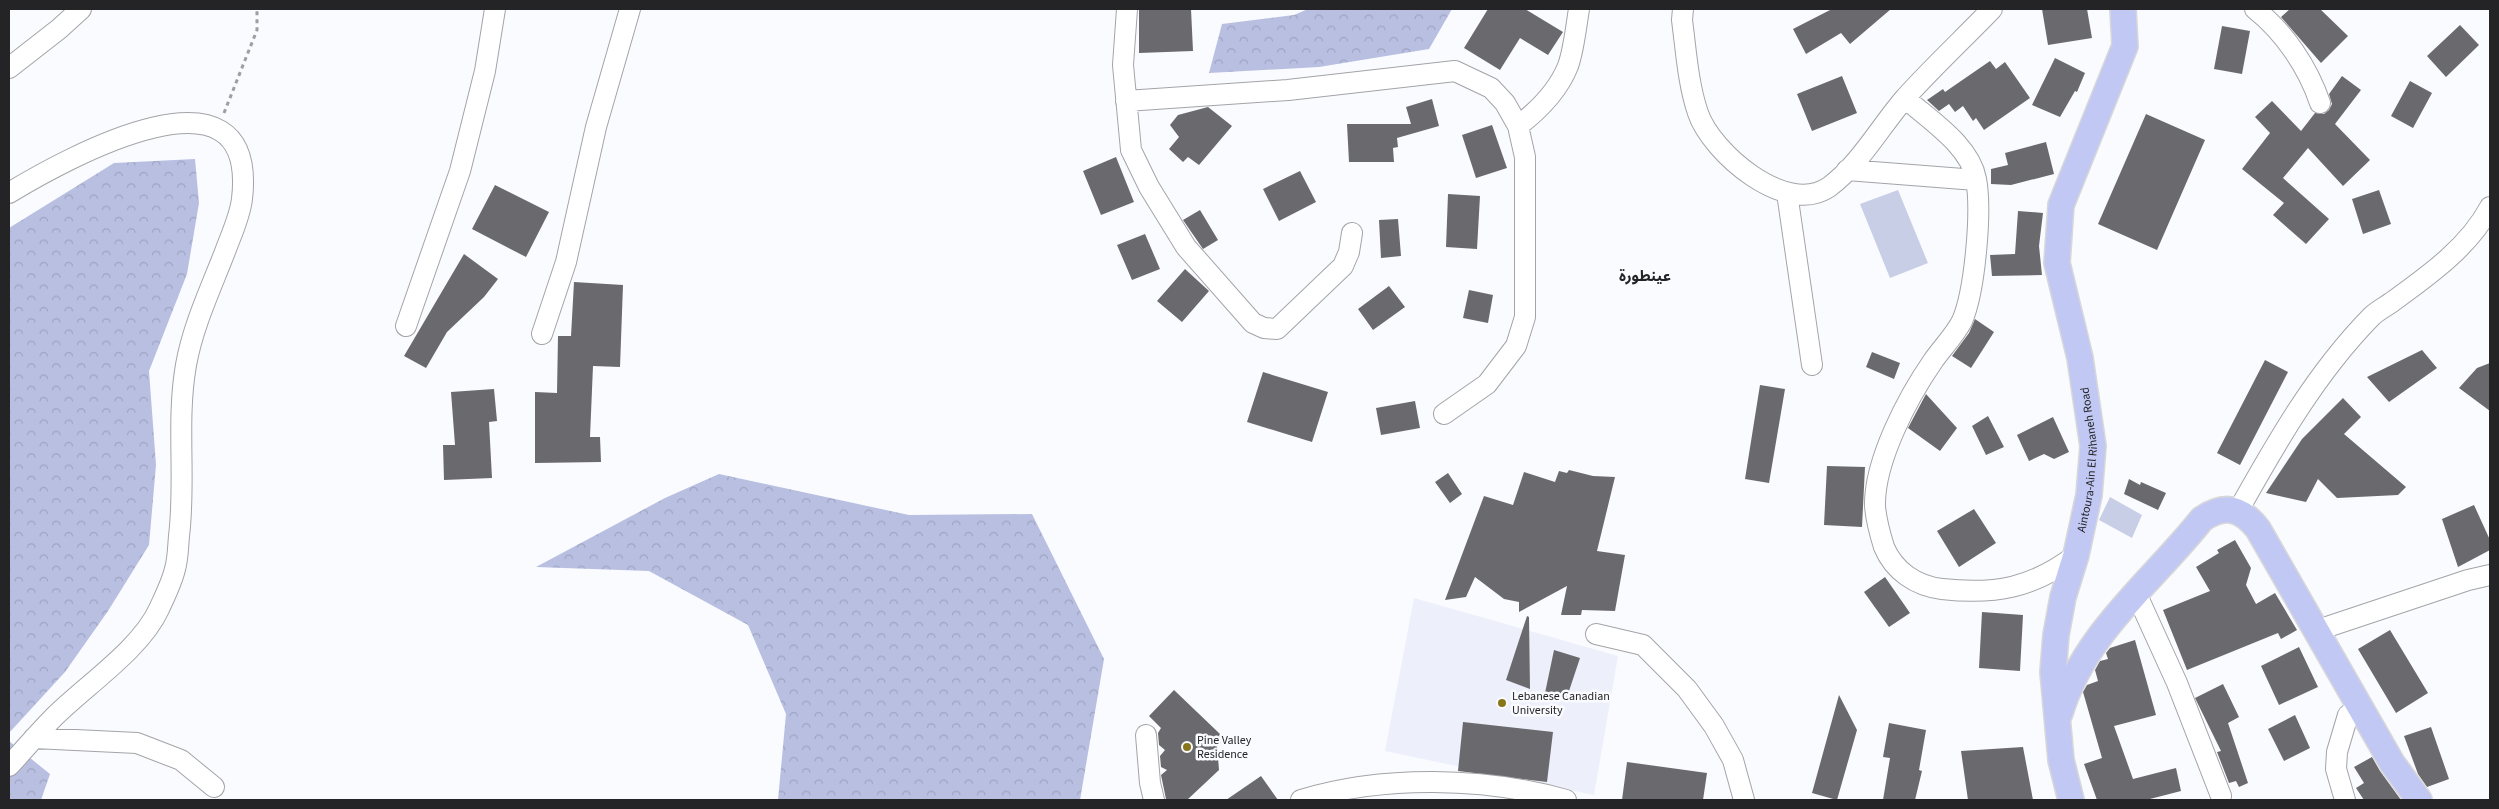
<svg xmlns="http://www.w3.org/2000/svg" width="2499" height="809" font-family="'Source Sans 3','Noto Sans Arabic',sans-serif">
  <style>
    .built { fill: #edf0fb }
    .grass { fill: #c8cee6 }
    .forest { fill: url(#forest-crowns) }
    .building { fill: #6a6a6e }
    .lines { fill: none; stroke-linecap: round; stroke-linejoin: round }
    .minor-casing { stroke: #a3a4a8; stroke-width: 22 }
    .major-casing { stroke: #d8d8d8; stroke-width: 28 }
    .path { stroke: #9d9ea1; stroke-width: 3; stroke-dasharray: 4 4; stroke-linecap: butt }
    .minor { stroke: #fff; stroke-width: 20 }
    .major { stroke: #c1c8f4; stroke-width: 25 }
    .poi-dot { fill: #897519; stroke: #fafbff; stroke-width: 2 }
    .labels { text-anchor: middle; dominant-baseline: central; stroke-width: 5; stroke-linejoin: round; paint-order: stroke }
    .street-label { font-size: 12px; fill: #242426; stroke: #fafbff }
    .poi-label { font-size: 12px; fill: #242426; stroke: #fafbff; text-anchor: start }
    .quarter-label { font-size: 15px; font-weight: bold; fill: #242426; stroke: #fafbff }
  </style>
  <defs>
    <pattern id="forest-crowns" width="20" height="18" patternUnits="userSpaceOnUse" patternTransform="scale(1.25)"><rect width="20" height="18" fill="#b8bfe1"/><path d="M2 6a3 3 0 1 1 6 0M12 15a3 3 0 1 1 6 0" fill="none" stroke="#9ea4c1"/></pattern>
  </defs>
  <rect width="100%" height="100%" fill="#fafbff"/>
  <!-- built -->
  <path class="built" d="M 1414,598 L 1618,656 L 1594,795 L 1385,751 Z"/>
  <!-- grass -->
  <path class="grass" d="M 1898,190 L 1928,263 L 1890,278 L 1860,204 Z
    M 2110,497 L 2142,515 L 2132,538 L 2099,520 Z"/>
  <!-- forest -->
  <path class="forest" d="M 1308,9 L 1452,9 L 1429,49 L 1319,67 L 1209,73 L 1222,24 L 1294,15 Z
    M 195,159 L 199,203 L 187,274 L 149,371 L 156,465 L 149,545 L 108,611 L 65,672 L 9,733 L 9,228 L 114,163 Z
    M 719,474 L 909,515 L 1032,514 L 1104,659 L 1080,800 L 778,800 L 786,714 L 748,625 L 649,571 L 536,567 L 665,498 Z
    M 9,741 L 50,774 L 41,800 L 9,800 Z"/>
  <!-- building -->
  <path class="building" d="M 1139,9 L 1191,9 L 1193,51 L 1139,53 Z
    M 1488,9 L 1525,9 L 1563,32 L 1548,55 L 1520,38 L 1500,70 L 1464,48 Z
    M 1832,9 L 1891,9 L 1850,44 L 1841,33 L 1806,54 L 1793,29 Z
    M 2042,9 L 2087,9 L 2092,38 L 2048,45 Z
    M 2290,9 L 2320,9 L 2348,36 L 2321,63 L 2281,17 Z
    M 2460,25 L 2479,45 L 2446,77 L 2427,56 Z
    M 2222,26 L 2250,31 L 2242,74 L 2214,69 Z
    M 2055,58 L 2085,73 L 2077,92 L 2075,91 L 2060,117 L 2032,105 Z
    M 1990,61 L 1996,69 L 2005,62 L 2030,98 L 1984,130 L 1976,118 L 1973,121 L 1963,106 L 1955,112 L 1949,104 L 1939,111 L 1927,100 L 1943,89 L 1945,92 Z
    M 1842,76 L 1857,113 L 1812,131 L 1797,94 Z
    M 2342,76 L 2361,90 L 2335,124 L 2370,160 L 2343,186 L 2308,148 L 2283,178 L 2329,219 L 2306,244 L 2273,215 L 2284,203 L 2242,169 L 2270,133 L 2255,117 L 2272,101 L 2301,131 L 2315,113 L 2324,114 L 2329,110 L 2332,104 L 2329,94 Z
    M 2410,81 L 2432,93 L 2413,128 L 2391,116 Z
    M 1432,99 L 1439,126 L 1397,138 L 1398,147 L 1393,148 L 1394,162 L 1349,162 L 1347,124 L 1411,124 L 1406,107 Z
    M 1208,107 L 1232,126 L 1199,165 L 1188,157 L 1183,162 L 1169,149 L 1179,137 L 1170,125 L 1178,115 Z
    M 2146,114 L 2205,140 L 2157,250 L 2098,224 Z
    M 1492,125 L 1507,168 L 1476,178 L 1462,135 Z
    M 2046,142 L 2054,174 L 2011,185 L 1991,184 L 1991,169 L 2008,165 L 2005,153 Z
    M 1116,157 L 1134,202 L 1101,215 L 1083,171 Z
    M 1300,171 L 1316,202 L 1279,221 L 1263,189 Z
    M 495,185 L 549,212 L 526,257 L 472,229 Z
    M 2379,190 L 2391,224 L 2363,234 L 2352,199 Z
    M 1448,194 L 1480,196 L 1477,249 L 1446,247 Z
    M 1200,210 L 1218,240 L 1203,249 L 1183,220 Z
    M 2018,211 L 2043,213 L 2039,246 L 2042,275 L 1992,276 L 1990,255 L 2015,254 Z
    M 1398,219 L 1401,256 L 1381,258 L 1379,220 Z
    M 1145,234 L 1160,269 L 1132,280 L 1117,245 Z
    M 464,254 L 498,279 L 484,297 L 447,332 L 426,368 L 404,356 Z
    M 1185,269 L 1209,291 L 1182,322 L 1157,301 Z
    M 574,282 L 623,285 L 620,367 L 593,366 L 590,437 L 600,437 L 601,462 L 535,463 L 535,392 L 557,393 L 558,336 L 571,336 Z
    M 1389,286 L 1405,307 L 1373,330 L 1358,309 Z
    M 1469,290 L 1493,295 L 1488,323 L 1463,318 Z
    M 1975,319 L 1994,332 L 1971,368 L 1952,356 L 1969,333 Z
    M 2422,350 L 2437,368 L 2389,402 L 2367,377 Z
    M 1872,352 L 1900,363 L 1894,379 L 1866,367 Z
    M 2265,360 L 2288,372 L 2240,465 L 2217,453 Z
    M 2490,363 L 2490,411 L 2459,388 L 2477,368 Z
    M 1263,372 L 1328,392 L 1312,442 L 1247,422 Z
    M 1760,385 L 1785,389 L 1769,483 L 1745,479 Z
    M 494,389 L 497,421 L 489,422 L 492,478 L 444,480 L 443,445 L 455,445 L 451,392 Z
    M 1926,394 L 1957,428 L 1940,451 L 1908,428 Z
    M 2343,398 L 2361,417 L 2344,434 L 2406,487 L 2398,495 L 2337,498 L 2318,479 L 2306,502 L 2266,493 L 2302,439 Z
    M 1415,401 L 1420,428 L 1381,435 L 1376,408 Z
    M 1988,416 L 2004,447 L 1986,455 L 1972,426 Z
    M 2053,417 L 2069,452 L 2054,459 L 2044,454 L 2029,461 L 2017,435 Z
    M 1827,466 L 1865,467 L 1862,527 L 1824,525 Z
    M 1569,470 L 1593,476 L 1615,477 L 1597,551 L 1625,555 L 1615,611 L 1582,610 L 1581,615 L 1561,615 L 1567,586 L 1519,612 L 1519,602 L 1504,599 L 1475,577 L 1466,597 L 1445,600 L 1484,496 L 1513,505 L 1524,472 L 1555,482 L 1559,471 L 1567,473 Z
    M 1448,473 L 1462,494 L 1450,503 L 1435,482 Z
    M 2129,479 L 2140,485 L 2141,482 L 2166,493 L 2158,510 L 2124,494 Z
    M 2474,505 L 2490,540 L 2490,550 L 2458,567 L 2442,519 Z
    M 1974,509 L 1996,543 L 1959,567 L 1937,531 Z
    M 2235,540 L 2251,568 L 2246,585 L 2256,604 L 2275,593 L 2297,630 L 2281,639 L 2278,633 L 2187,670 L 2163,610 L 2210,591 L 2196,567 L 2219,553 L 2217,550 Z
    M 1885,577 L 1910,613 L 1889,627 L 1864,592 Z
    M 1982,612 L 2023,615 L 2020,671 L 1979,668 Z
    M 1527,616 L 1529,617 L 1530,689 L 1506,680 Z
    M 2390,630 L 2428,693 L 2396,713 L 2358,649 Z
    M 2135,640 L 2156,715 L 2114,726 L 2133,779 L 2176,768 L 2181,791 L 2146,800 L 2097,800 L 2084,764 L 2102,758 L 2083,692 L 2087,685 L 2098,681 L 2095,670 L 2100,661 L 2108,659 L 2106,653 L 2110,648 Z
    M 2299,647 L 2318,687 L 2279,705 L 2261,666 Z
    M 1554,650 L 1580,658 L 1566,700 L 1545,693 Z
    M 2223,684 L 2239,717 L 2228,723 L 2248,783 L 2239,787 L 2236,781 L 2229,783 L 2217,752 L 2221,751 L 2195,698 Z
    M 1174,690 L 1220,734 L 1221,744 L 1217,745 L 1219,770 L 1187,800 L 1166,799 L 1161,775 L 1167,770 L 1161,767 L 1160,756 L 1165,750 L 1159,745 L 1158,733 L 1161,728 L 1149,716 Z
    M 1839,695 L 1857,730 L 1837,800 L 1812,793 Z
    M 2295,715 L 2310,748 L 2284,761 L 2268,729 Z
    M 1463,722 L 1553,732 L 1547,782 L 1458,771 Z
    M 1889,723 L 1926,730 L 1919,770 L 1922,771 L 1915,800 L 1883,800 L 1890,758 L 1883,757 Z
    M 2431,727 L 2449,779 L 2427,787 L 2418,774 L 2404,736 Z
    M 2023,747 L 2033,800 L 1968,800 L 1961,751 Z
    M 2372,757 L 2380,771 L 2401,800 L 2364,800 L 2356,788 L 2364,783 L 2354,767 Z
    M 1627,762 L 1707,773 L 1703,800 L 1622,800 Z
    M 1261,776 L 1278,800 L 1226,800 Z"/>
  <g class="lines">
    <defs>
      <path id="minor" d="M 1127,9 L 1123,65 L 1131,150 L 1149,187 L 1186,247 L 1253,323 L 1264,328 L 1277,329 L 1343,266 L 1349,252 L 1352,233
        M 1683,9 L 1682,20 C 1686,50 1688,84 1698,113 C 1711,152 1786,217 1829,187 C 1860,164 1880,127 1905,98 C 1933,67 1963,39 1992,9
        M 2255,9 C 2284,32 2308,67 2320,103
        M 9,68 L 59,29 L 81,9
        M 1905,98 C 1929,120 1970,145 1976,179 C 1982,211 1975,291 1962,321 C 1955,335 1942,348 1933,361 C 1908,397 1874,461 1875,506 C 1876,520 1880,534 1884,547 C 1894,571 1916,586 1942,589 C 1995,595 2033,588 2076,555
        M 1126,101 L 1288,90 L 1455,71 L 1491,88 L 1505,103 L 1518,126 L 1525,157 L 1525,317 L 1516,346 L 1487,384 L 1444,414
        M 1518,126 C 1539,110 1558,91 1568,66 C 1574,49 1576,27 1579,9
        M 1847,170 L 1976,180
        M 9,193 C 65,159 259,51 242,199 C 240,216 232,233 226,249 C 212,286 193,325 186,365 C 176,422 186,479 179,536 C 178,547 178,559 175,569 C 172,582 165,596 159,609 C 141,649 85,686 54,717 C 38,733 24,750 9,766
        M 1787,193 L 1812,365
        M 406,326 L 460,171 L 485,71 L 495,9
        M 542,334 L 566,262 L 596,127 L 630,9
        M 2238,511 C 2276,443 2316,373 2371,317 C 2377,311 2385,307 2392,302 C 2428,276 2469,247 2490,207
        M 2136,593 L 2177,683 L 2221,796
        M 2318,630 L 2468,580 L 2490,575
        M 1596,634 L 1643,645 L 1687,689 L 1714,726 L 1733,760 L 1744,800
        M 1146,735 L 1150,783 L 1154,800
        M 34,738 L 137,743 L 181,760 L 214,787
        M 1301,800 C 1383,775 1484,777 1566,800
        M 2345,800 L 2336,769 L 2337,752 L 2348,715 L 2361,707"/>
      <g id="major">
        <path d="M 2060,713 C 2084,633 2152,582 2202,519 C 2224,504 2241,507 2258,529 L 2392,763 L 2419,800"/>
        <path id="s1" d="M 2071,800 L 2061,760 L 2053,672 L 2056,635 L 2063,597 L 2076,555 L 2089,495 L 2093,446 L 2080,358 L 2057,263 L 2061,205 L 2125,46 L 2123,9"/>
      </g>
    </defs>
    <!-- minor casing -->
    <use href="#minor" class="minor-casing"/>
    <!-- major casing -->
    <use href="#major" class="major-casing"/>
    <!-- path -->
    <path class="path" d="M 224,113 L 257,30 L 257,9"/>
    <!-- minor -->
    <use href="#minor" class="minor"/>
    <!-- major -->
    <use href="#major" class="major"/>
  </g>
  <!-- markers -->
  <g class="poi-dot">
    <circle cx="1502" cy="703" r="5"/>
    <circle cx="1187" cy="747" r="5"/>
  </g>
  <g class="labels">
    <!-- street labels -->
    <g class="street-label">
      <text stroke="none"><textPath href="#s1" startOffset="346">Aintoura-Ain El Rihaneh Road</textPath></text>
    </g>
    <!-- poi labels -->
    <g class="poi-label">
      <text x="1512" y="696">Lebanese Canadian<tspan x="1512" dy="14">University</tspan></text>
      <text x="1197" y="740">Pine Valley<tspan x="1197" dy="14">Residence</tspan></text>
    </g>
    <!-- quarter labels -->
    <g class="quarter-label">
      <text x="1645" y="276">عينطورة</text>
    </g>
  </g>
  <!-- border -->
  <rect width="2499" height="809" fill="none" stroke="#242426" stroke-width="20"/>
</svg>
